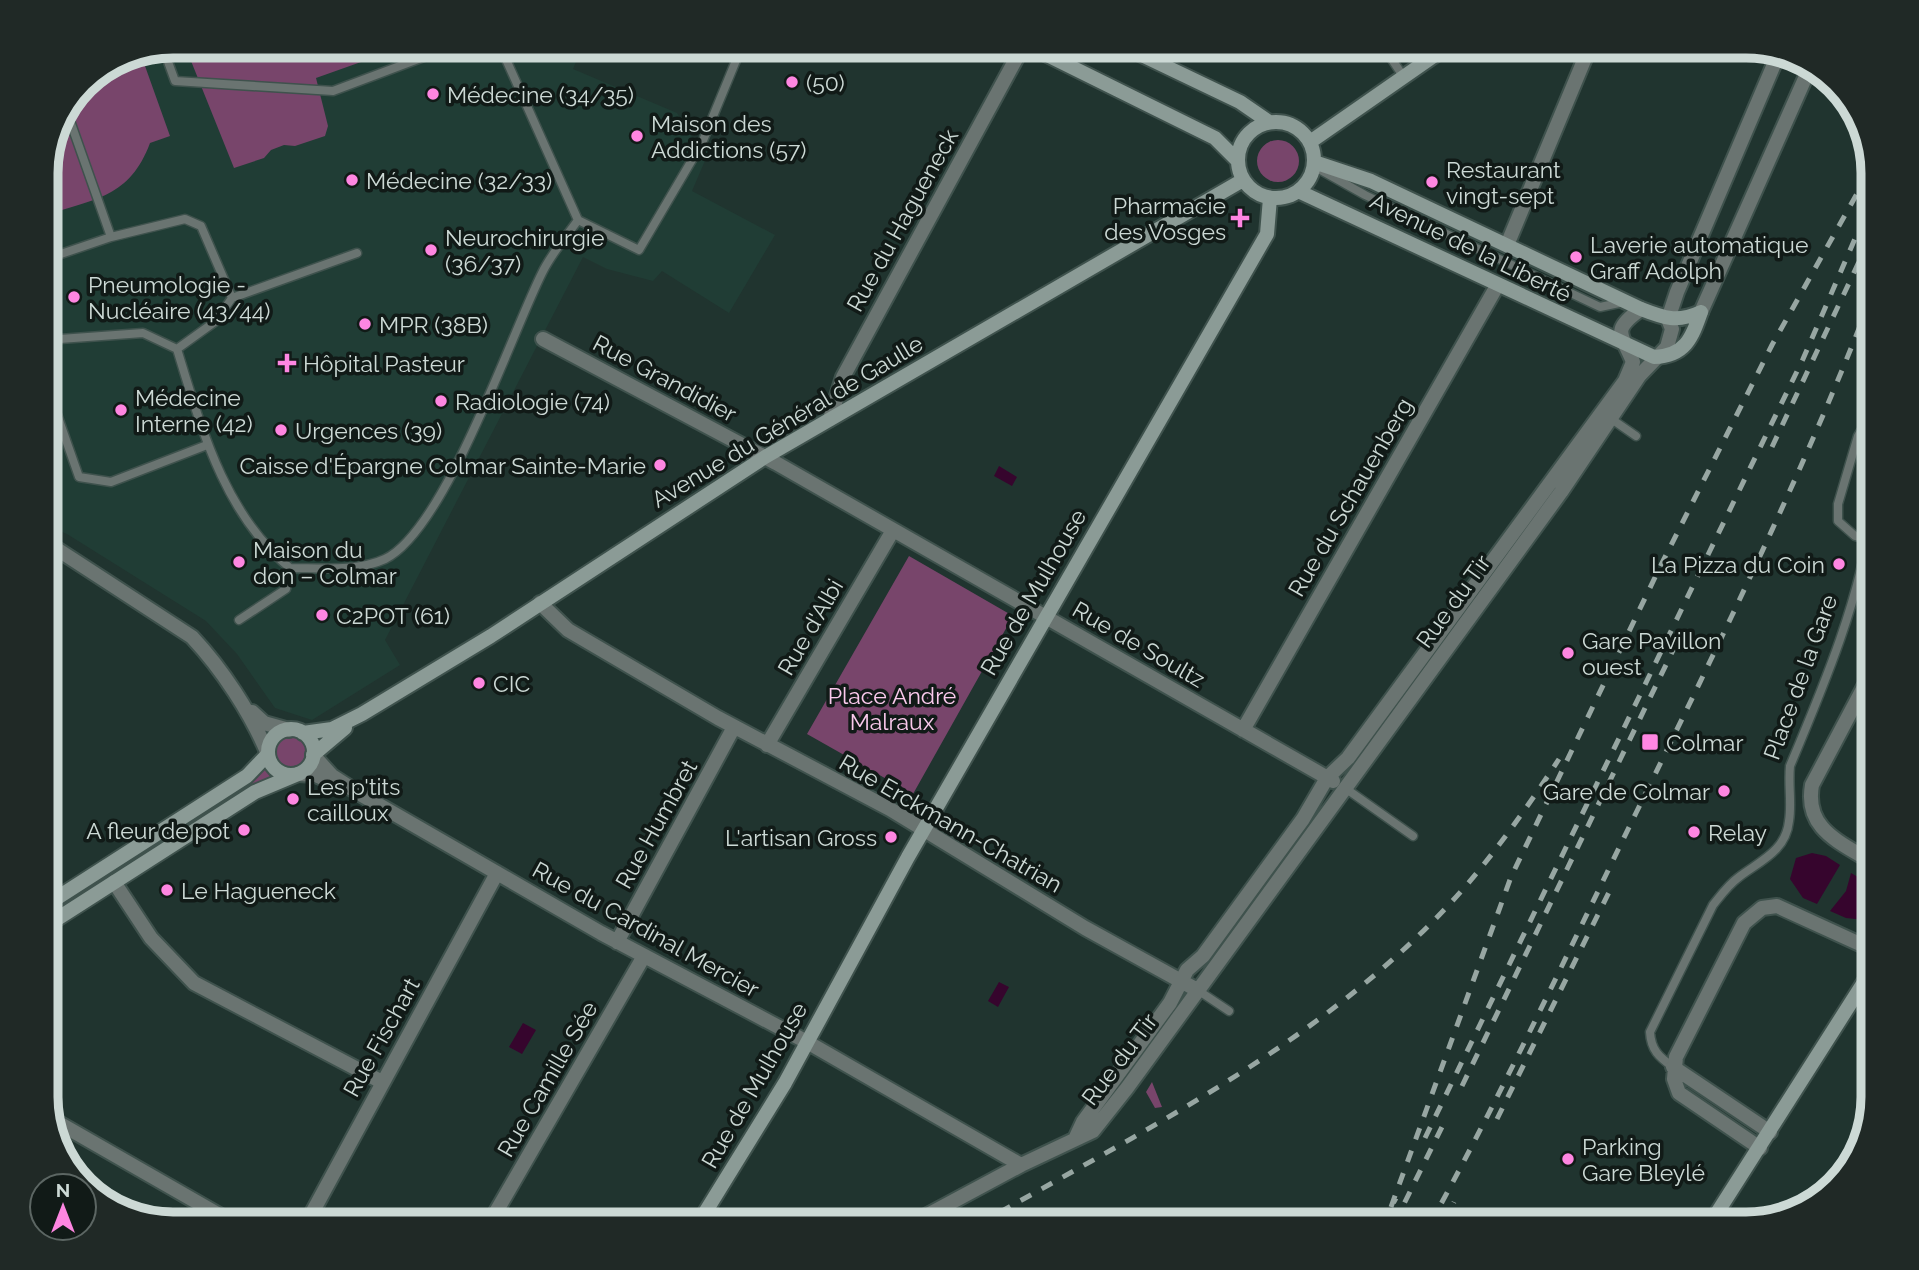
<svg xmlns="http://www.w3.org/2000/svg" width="1919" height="1270" font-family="Raleway,sans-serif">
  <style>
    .built { fill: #203d35 }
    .green { fill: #78456b }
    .water { fill: #36052d }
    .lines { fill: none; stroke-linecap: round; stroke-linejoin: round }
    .lane-casing { stroke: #3f524d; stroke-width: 11 }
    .street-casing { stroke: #3f524d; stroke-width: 18 }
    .secondary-casing { stroke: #3f524d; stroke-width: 18 }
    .lane { stroke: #6a7471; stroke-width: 8 }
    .street { stroke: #6a7471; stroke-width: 14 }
    .secondary { stroke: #8b9b96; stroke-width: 14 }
    .rail { stroke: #97a6a2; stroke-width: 5; stroke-dasharray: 12 12; stroke-linecap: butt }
    .poi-dot { fill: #fe86e1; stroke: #111a17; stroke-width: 2.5 }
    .labels { text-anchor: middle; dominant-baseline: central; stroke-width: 7; stroke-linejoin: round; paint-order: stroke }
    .poi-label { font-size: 23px; fill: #ccd9d5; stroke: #111a17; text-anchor: start }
    .street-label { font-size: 23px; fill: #ccd9d5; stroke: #111a17 }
    .park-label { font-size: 23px; fill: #fbcaed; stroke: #111a17 }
    .rim { fill: none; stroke: #ccd9d5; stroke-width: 9 }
  </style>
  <rect width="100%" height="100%" fill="#20342f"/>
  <!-- built -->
  <path class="built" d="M 173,46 L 583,46 L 573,69 L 677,113 L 693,139 L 710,149 L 692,191 L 775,235 L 729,313 L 662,271 L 653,281 L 607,269 L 583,257 L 385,640 L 400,665 L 312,720 L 275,708 L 237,654 L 206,621 L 67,534 L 46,525 L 46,165 L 83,83 L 125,55 Z"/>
  <!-- green -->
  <path class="green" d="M 185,46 L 406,46 L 316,78 L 328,126 L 325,136 L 295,146 L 284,145 L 271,150 L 264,158 L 234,168 Z
    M 140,52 L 170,136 L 150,143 C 130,197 95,199 46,215 L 46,165 L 83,83 L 125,55 Z
    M1257 161a21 21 0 1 1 42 0a21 21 0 1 1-42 0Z
    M 909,556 L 1013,616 L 913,794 L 807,734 Z
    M274 752a17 17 0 1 1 34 0a17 17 0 1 1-34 0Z
    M 264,765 L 271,778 L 46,920 L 46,909 Z
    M 1152,1082 L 1162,1107 L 1155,1108 L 1146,1092 Z"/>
  <!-- water -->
  <path class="water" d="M 999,466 L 1017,477 L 1012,486 L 994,476 Z
    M 1812,853 L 1826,856 L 1840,865 L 1817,904 L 1803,898 L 1790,879 L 1796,858 Z
    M 1851,873 C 1873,885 1873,889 1873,914 L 1865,920 L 1846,918 L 1830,911 L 1846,891 Z
    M 999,982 L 1009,987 L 998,1007 L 988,1001 Z
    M 523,1023 L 536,1030 L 522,1054 L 509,1047 Z"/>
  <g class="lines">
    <defs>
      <path id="lane" d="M 500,46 L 578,220
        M 1383,46 L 1403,76
        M 163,48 L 175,81 L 333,91 L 453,46
        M 68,115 L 111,237
        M 1317,168 L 1365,195 L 1600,307 L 1624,302
        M 46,259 L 111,237 L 185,219 L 201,226 L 232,298 L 216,321 L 177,349 L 143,333 L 46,340
        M 232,298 L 357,253
        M 177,349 C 201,427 224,514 290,568 C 320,568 357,572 385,559 C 445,530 510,337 542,273 C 551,254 566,237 578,220 L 639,250 L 702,143 L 742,46
        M 46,383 L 79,477 L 111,482 L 207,445
        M 1610,418 L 1636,436
        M 1869,540 L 1855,536 L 1838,521 L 1838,504 L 1858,436 L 1864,426 L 1873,425
        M 239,620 L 286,589 L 290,568
        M 1345,788 L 1413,836
        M 1199,991 L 1229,1011
        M 1673,1067 C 1659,1057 1651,1050 1650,1032 L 1713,905 C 1721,895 1728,885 1739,877 C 1760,861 1786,851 1789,821 C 1792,803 1788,785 1790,766 C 1825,683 1861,597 1873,508"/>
      <path id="street" d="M 1507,245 L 1590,46
        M 1701,312 L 1811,65
        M 543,339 L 776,463 L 1333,781
        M 830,419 L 843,377 L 1023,46
        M 46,542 L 192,637 C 222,669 251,713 268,754
        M 540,603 L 568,630 L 718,718 L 890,809 L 1085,928 L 1199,991
        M 1873,670 L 1812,785 C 1804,830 1841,842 1873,863
        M 252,712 L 264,723 L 289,730
        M 1243,730 L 1497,286
        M 767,745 L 892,532
        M 313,755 L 332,776 L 360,794 L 601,933 L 807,1042 L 1021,1165
        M 298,774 L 316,775 L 336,784
        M 114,882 L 151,938 L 194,983 L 382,1082
        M 617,942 L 734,727
        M 1673,1067 L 1770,1132
        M 50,1118 L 235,1224
        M 1076,1137 L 1083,1122 L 1170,1003 L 1187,970 L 1203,956 L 1303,819 L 1327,778 L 1348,758 L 1625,381 L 1633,362 C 1622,334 1610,331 1641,309
        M 1760,1148 L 1679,1093 L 1674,1079 L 1676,1057 L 1744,923 L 1762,908 L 1777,906 L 1873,950
        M 306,1224 L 497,873
        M 489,1224 L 644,956
        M 911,1224 L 1021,1165 L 1093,1131 L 1127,1088 L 1561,492 L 1639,376 L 1667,347 L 1672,329 L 1668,319 L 1677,292 L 1778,55"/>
      <path id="secondary" d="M 1029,46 L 1215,138 L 1237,160
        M 1123,46 L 1240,102 L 1269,122
        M1238 160a38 38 0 1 1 76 0a38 38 0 1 1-76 0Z
        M 1310,142 L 1448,46
        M 1314,162 L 1371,181 L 1641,309 C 1664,318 1677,323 1701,312
        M 1298,191 L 1654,357 C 1685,356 1692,338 1701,312
        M268 752a23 23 0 1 1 46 0a23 23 0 1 1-46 0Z
        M 303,733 L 332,729 L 362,714 L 491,636 L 765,457 L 1243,180
        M 313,755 L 345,728
        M 46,905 L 247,776 L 268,754
        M 46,926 L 255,792 L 298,774
        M 698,1224 L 785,1083 L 908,857 L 1267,234 L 1270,198
        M 1710,1224 L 1873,968"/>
    </defs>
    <!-- lane casing -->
    <use href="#lane" class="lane-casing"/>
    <!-- street casing -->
    <use href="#street" class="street-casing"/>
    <!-- secondary casing -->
    <use href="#secondary" class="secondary-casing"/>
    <!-- lane -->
    <use href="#lane" class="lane"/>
    <!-- street -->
    <use href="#street" class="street"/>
    <!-- secondary -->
    <use href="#secondary" class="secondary"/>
    <!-- rail -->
    <path class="rail" d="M 1772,447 L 1873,232
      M 1462,1086 L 1677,642
      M 1497,1119 L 1613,884
      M 1425,1138 L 1803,359 L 1873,197
      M 1391,1207 L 1511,877 L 1659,569 L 1772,345 L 1872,167
      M 979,1224 C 1141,1132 1313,1047 1443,911 C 1487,865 1525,811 1559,759
      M 1382,1224 L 1396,1198
      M 1394,1224 L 1442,1127
      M 1430,1224 C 1504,1090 1569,950 1636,813 C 1720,642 1804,471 1873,293
      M 1443,1224 L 1454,1202"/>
  </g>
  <!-- markers -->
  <g class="poi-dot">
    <circle cx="792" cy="82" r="7"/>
    <circle cx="433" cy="94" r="7"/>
    <circle cx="637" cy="136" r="7"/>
    <circle cx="352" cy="180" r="7"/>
    <circle cx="1432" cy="182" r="7"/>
    <path d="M1236.5 207.5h7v7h7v7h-7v7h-7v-7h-7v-7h7z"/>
    <circle cx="431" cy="250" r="7"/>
    <circle cx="1576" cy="257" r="7"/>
    <circle cx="74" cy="297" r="7"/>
    <circle cx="365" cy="324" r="7"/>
    <path d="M283.5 352.5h7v7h7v7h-7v7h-7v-7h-7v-7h7z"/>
    <circle cx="441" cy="401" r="7"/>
    <circle cx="121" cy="410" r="7"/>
    <circle cx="281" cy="430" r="7"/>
    <circle cx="660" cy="465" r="7"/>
    <circle cx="239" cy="562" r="7"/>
    <circle cx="1839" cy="564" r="7"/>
    <circle cx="322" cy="615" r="7"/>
    <circle cx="1568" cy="653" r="7"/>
    <circle cx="479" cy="683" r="7"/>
    <rect x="1641" y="733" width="18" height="18" rx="3.5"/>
    <circle cx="1724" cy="791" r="7"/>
    <circle cx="293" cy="799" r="7"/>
    <circle cx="244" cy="830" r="7"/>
    <circle cx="1694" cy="832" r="7"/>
    <circle cx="891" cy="837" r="7"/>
    <circle cx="167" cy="890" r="7"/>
    <circle cx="1568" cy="1159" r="7"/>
  </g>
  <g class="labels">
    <!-- poi labels -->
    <g class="poi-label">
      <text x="806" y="82">(50)</text>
      <text x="447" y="94">Médecine (34/35)</text>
      <text x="651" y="123">Maison des<tspan x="651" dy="26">Addictions (57)</tspan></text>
      <text x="1446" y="169">Restaurant<tspan x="1446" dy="26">vingt-sept</tspan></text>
      <text x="366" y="180">Médecine (32/33)</text>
      <text x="1226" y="205" text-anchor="end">Pharmacie<tspan x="1226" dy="26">des Vosges</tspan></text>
      <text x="445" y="237">Neurochirurgie<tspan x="445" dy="26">(36/37)</tspan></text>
      <text x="1590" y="244">Laverie automatique<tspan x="1590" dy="26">Graff Adolph</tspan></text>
      <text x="88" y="284">Pneumologie -<tspan x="88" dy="26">Nucléaire (43/44)</tspan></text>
      <text x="379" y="324">MPR (38B)</text>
      <text x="303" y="363">Hôpital Pasteur</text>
      <text x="135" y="397">Médecine<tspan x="135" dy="26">Interne (42)</tspan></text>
      <text x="455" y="401">Radiologie (74)</text>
      <text x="295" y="430">Urgences (39)</text>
      <text x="646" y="465" text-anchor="end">Caisse d'Épargne Colmar Sainte-Marie</text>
      <text x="253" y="549">Maison du<tspan x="253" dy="26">don – Colmar</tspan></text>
      <text x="1825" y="564" text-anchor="end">La Pizza du Coin</text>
      <text x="336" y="615">C2POT (61)</text>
      <text x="1582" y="640">Gare Pavillon<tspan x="1582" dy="26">ouest</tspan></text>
      <text x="493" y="683">CIC</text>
      <text x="1666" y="742">Colmar</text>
      <text x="307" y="786">Les p'tits<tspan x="307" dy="26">cailloux</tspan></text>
      <text x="1710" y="791" text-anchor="end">Gare de Colmar</text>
      <text x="230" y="830" text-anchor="end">A fleur de pot</text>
      <text x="1708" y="832">Relay</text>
      <text x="877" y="837" text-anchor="end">L'artisan Gross</text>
      <text x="181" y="890">Le Hagueneck</text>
      <text x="1582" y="1146">Parking<tspan x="1582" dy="26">Gare Bleylé</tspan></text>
    </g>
    <!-- street labels -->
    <g class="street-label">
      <text transform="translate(902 220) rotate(-61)">Rue du Hagueneck</text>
      <text transform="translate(1471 247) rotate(26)">Avenue de la Liberté</text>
      <text transform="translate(665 378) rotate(28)">Rue Grandidier</text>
      <text transform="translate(787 421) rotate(-31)">Avenue du Général de Gaulle</text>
      <text transform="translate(1350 497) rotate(-60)">Rue du Schauenberg</text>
      <text transform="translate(1033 592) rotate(-60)">Rue de Mulhouse</text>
      <text transform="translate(1453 601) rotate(-54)">Rue du Tir</text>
      <text transform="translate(810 627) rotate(-60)">Rue d'Albi</text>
      <text transform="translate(1139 644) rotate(30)">Rue de Soultz</text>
      <text transform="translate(1800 677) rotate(-70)">Place de la Gare</text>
      <text transform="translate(951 823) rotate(30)">Rue Erckmann-Chatrian</text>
      <text transform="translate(656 824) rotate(-61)">Rue Humbret</text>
      <text transform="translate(646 929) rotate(29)">Rue du Cardinal Mercier</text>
      <text transform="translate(381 1037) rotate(-61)">Rue Fischart</text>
      <text transform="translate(1119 1059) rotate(-53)">Rue du Tir</text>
      <text transform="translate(547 1079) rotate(-60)">Rue Camille Sée</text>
      <text transform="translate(754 1085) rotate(-60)">Rue de Mulhouse</text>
    </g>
    <!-- park labels -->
    <g class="park-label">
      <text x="892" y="695">Place André<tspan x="892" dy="26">Malraux</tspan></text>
    </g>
  </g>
  <!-- crop -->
  <path d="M0 0H1919V1270H0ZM173 58H1746A115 115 0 0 1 1861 173V1097A115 115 0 0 1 1746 1212H173A115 115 0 0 1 58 1097V173A115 115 0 0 1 173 58Z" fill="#202926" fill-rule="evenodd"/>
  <path class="rim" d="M173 58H1746A115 115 0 0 1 1861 173V1097A115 115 0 0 1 1746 1212H173A115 115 0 0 1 58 1097V173A115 115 0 0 1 173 58Z"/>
  <!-- north arrow -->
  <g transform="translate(63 1207)"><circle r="33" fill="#111a17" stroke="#5c6663" stroke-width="2"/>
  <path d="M0-5L12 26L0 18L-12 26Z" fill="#fe86e1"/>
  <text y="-10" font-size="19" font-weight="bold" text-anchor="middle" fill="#ccd9d5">N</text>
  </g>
</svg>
